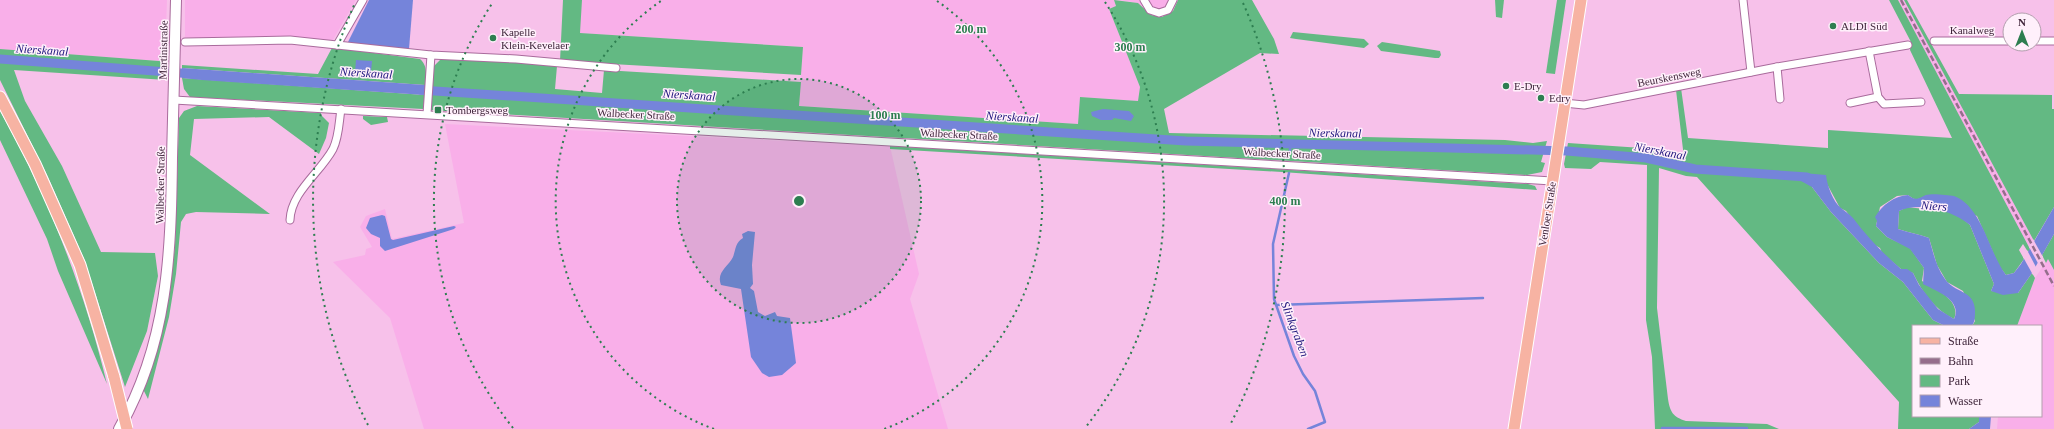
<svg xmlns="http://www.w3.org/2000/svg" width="2054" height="429" font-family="Georgia,serif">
	<rect width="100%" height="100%" fill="#f7c1ea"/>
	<!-- built -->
	<g fill="#f9afe9">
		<polygon points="0,0 167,0 166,28 159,61 0,49"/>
		<polygon points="185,0 356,0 333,40 210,39 185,37"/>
		<polygon points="582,0 1114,0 1116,6 1109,9 1140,87 1138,101 1080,97 1078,124 799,106 803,47 579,33"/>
		<polygon points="1120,0 1178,0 1173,11 1166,15 1156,17 1146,12 1138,3"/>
		<polygon points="1898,0 1904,0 2030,233 2034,241 2030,249"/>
		<polygon points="445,124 890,146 919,274 910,299 948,429 424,429 390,318 333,262 365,255 366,249 372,247 360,227 366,216 385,209 392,239 464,223"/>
		<polygon points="2048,259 2054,270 2054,429 1997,429 1998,416 2041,416 2041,326 2017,326 2035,278"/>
	</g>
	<!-- green -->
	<g fill="#63b983">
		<polygon points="563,0 582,0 580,33 803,47 801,75 560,61"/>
		<polygon points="1114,0 1138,3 1151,15 1162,17 1173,11 1178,0 1252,0 1274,39 1279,54 1260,53 1164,109 1169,133 1505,140 1533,143 1547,141 1541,162 1545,163 1542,172 1527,175 430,110 433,67 442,58 516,61 557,66 555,89 602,93 604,70 801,82 799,106 1078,124 1080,97 1138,101 1140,87 1109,9 1116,6"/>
		<polygon points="1495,0 1504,0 1502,18 1496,17"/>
		<polygon points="1557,0 1566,0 1555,74 1546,73"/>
		<path d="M1889 0H1898L2030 249 2028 252 2023 244 2019 250 2024 259 2014 273 2006 275 1999 266 1977 216 1927 195C1919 200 1915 201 1908 195L1897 196 1880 207 1876 226 1887 237 1910 248 1924 268 1922 281C1935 289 1962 300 1954 319 1935 310 1922 292 1913 273L1901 269 1882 253 1880 248 1873 244 1861 231 1846 211 1840 208 1827 184 1812 187 1831 212 1879 263 1903 282 1933 320 1945 326H1913V416H1979V422L1969 429H1898L1899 402 1697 177 1686 176 1659 168 1657 308 1668 399C1670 412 1673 417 1686 421L1767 424 1779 429H1655L1652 357 1646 320 1647 165 1600 162 1591 169 1565 168 1564 164 1568 143 1657 149 1684 158 1676 90 1681 88 1688 138 1828 148V130L1952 138 1910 50 1911 42Z"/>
		<polygon points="1904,0 1907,0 1959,94 2052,95 2052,109 2054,109 2054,207 2034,241"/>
		<polygon points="1293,32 1364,39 1369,44 1364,48 1296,39 1290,38"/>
		<polygon points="1382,42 1434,50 1440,51 1441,55 1439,58 1435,58 1381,51 1377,46"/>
		<polygon points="163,44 167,56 166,80 14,70 25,101 62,166 101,252 155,253 158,276 147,331 125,387 85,261 48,177 0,80 0,49 159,61"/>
		<path d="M333 46 343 49 420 59C428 66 426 75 425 85L182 68V65L318 74Z"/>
		<polygon points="182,78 425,95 423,109 190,97 184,89"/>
		<polygon points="197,106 321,113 321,115 329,123 326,138 319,154 269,117 194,119 190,155 270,214 196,212 186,214 181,222 176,274 169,317 148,399 143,389 161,336 170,292 175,245 179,118 184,111"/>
		<path d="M0 111C48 197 84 288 107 384L58 271 47 239 0 140Z"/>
		<polygon points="363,116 387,117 388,122 371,125 363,119"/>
		<polygon points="890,146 1528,184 1535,186 1537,190 1282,172 890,149"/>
		<path d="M1907 207 1951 212 1963 219 1970 225 1994 284 1991 291 2018 293 2032 273 2035 278 2017 326H1972L1975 321 1963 291 1947 282 1937 265 1929 238C1919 234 1909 233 1898 229L1899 211Z"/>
		<polygon points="2054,234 2054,270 2048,259 2046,263 2042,255"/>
	</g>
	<!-- water -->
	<g fill="#7584da">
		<polygon points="369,0 413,0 409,49 347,44"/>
		<polygon points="356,60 372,61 371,72 355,72"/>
		<polygon points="182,68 425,85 425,95 202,80 182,78"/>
		<polygon points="1103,109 1129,111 1134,116 1131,121 1114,118 1112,120 1101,120 1092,116 1091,112"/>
		<path d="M1803 173 1826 175C1827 185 1833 202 1841 208 1846 212 1849 214 1853 218 1868 238 1883 253 1901 269H1907L1913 273 1919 285 1938 309 1954 319C1963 300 1936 291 1923 284L1924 268 1910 249 1887 237 1876 226 1877 221 1875 217C1882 205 1894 196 1908 195 1916 201 1917 199 1926 195 1932 193 1948 195 1954 196 1982 206 1989 253 2006 275L2014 273 2021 264 2054 207V234L2032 273 2018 293 2003 295 1991 291 1994 284 1970 225C1954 211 1919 201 1899 211L1898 229C1909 233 1919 234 1929 238 1933 252 1936 267 1945 279 1954 293 1975 290 1975 311 1975 317 1975 321 1972 326H1945L1933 320 1903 282 1879 263 1831 212 1812 187 1801 181Z"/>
		<polygon points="382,215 385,216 391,239 393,240 454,226 456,227 454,229 385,251 380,246 380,238 371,234 366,228 370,218"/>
		<path d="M748 231 755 232 752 265 753 284 750 288 754 291 758 312 765 316 775 312 777 316 790 318 796 363 782 375 769 377 762 373 751 357 741 289 721 285C716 272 728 267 733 257 736 249 735 243 743 238L742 234Z"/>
		<polygon points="1979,416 1991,416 1990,429 1969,429 1979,422"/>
	</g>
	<!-- pier -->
	<g fill="#f7c1ea">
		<polygon points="2033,239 2043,257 2039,265 2029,247"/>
		<polygon points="2027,250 2037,269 2033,275 2023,257"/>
	</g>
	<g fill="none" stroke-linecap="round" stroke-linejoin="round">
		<!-- stream -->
		<g stroke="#7584da" stroke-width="2.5">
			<polyline points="1290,151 1290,145"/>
			<polyline points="1289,173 1273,244 1274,299 1294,356 1303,374 1315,391 1325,422 1308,429"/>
			<polyline points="1276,305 1483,298"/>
			<polyline points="1662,429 1662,428 1747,428"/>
		</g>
		<!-- canal -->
		<g stroke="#7584da" stroke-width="9">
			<polyline points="0,59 193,74"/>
			<polyline points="420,90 1186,141 1567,151 1646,158 1695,169 1807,177 1811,181"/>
		</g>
		<!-- minor casing -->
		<g stroke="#a96b9c" stroke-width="9">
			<g id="minor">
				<polyline points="1144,0 1150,10 1159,13 1168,10 1173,0"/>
				<polyline points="1743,0 1751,72"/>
				<polyline points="1934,41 2010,41"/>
				<polyline points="2034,41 2054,41"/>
				<polyline points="185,42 290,40 431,55 516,59 616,68"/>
				<polyline points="337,45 363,0"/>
				<polyline points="1869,51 1878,97 1884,104 1921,102"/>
				<polyline points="1777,67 1780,99"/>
				<polyline points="174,100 1552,181"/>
				<polyline points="1564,103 1584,105 1777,67 1908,45"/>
				<polyline points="1850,103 1878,97"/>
				<polyline points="427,114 431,55"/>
				<path d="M290 220C291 192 320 173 333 149 339 137 339 122 341 109"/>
			</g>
		</g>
		<!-- secondary casing -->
		<g stroke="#a96b9c" stroke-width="12">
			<path id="secondary" d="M119 429C168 343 171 254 172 158 173 105 175 53 176 0"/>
		</g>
		<!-- primary casing -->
		<g stroke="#fff" stroke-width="13">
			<g id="primary">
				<polyline points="0,97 35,164 80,265 114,377"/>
				<polyline points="1514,429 1581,0"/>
			</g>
		</g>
		<!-- minor -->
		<use href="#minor" stroke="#fff" stroke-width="7"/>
		<!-- secondary -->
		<use href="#secondary" stroke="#fff" stroke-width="10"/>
		<!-- primary -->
		<use href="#primary" stroke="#f7b3a3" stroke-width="11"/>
		<!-- rail -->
		<polyline stroke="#956e8c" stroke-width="2.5" stroke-dasharray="6 3" stroke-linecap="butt" points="1901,0 2054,286"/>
		<!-- primary-bridge casing -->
		<g stroke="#fff" stroke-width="13" stroke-linecap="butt">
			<polyline id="primary-bridge" points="114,377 127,429"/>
		</g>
		<!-- primary-bridge -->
		<use href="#primary-bridge" stroke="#f7b3a3" stroke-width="11"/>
	</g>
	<!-- distance rings -->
	<circle cx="799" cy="201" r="122" fill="#2d7e50" fill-opacity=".12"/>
	<g fill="none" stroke="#2d7e50" stroke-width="2" stroke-dasharray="2 4">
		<circle cx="799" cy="201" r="122"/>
		<path d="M714 429A243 243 0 0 1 661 1M937 1A243 243 0 0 1 884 429"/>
		<path d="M513 428A365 365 0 0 1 493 2M1105 2A365 365 0 0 1 1085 428"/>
		<path d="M368 425A486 486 0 0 1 355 3M1243 3A486 486 0 0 1 1230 425"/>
	</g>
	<!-- markers -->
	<g fill="#2d7e50" stroke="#fff0fb" stroke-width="1.5">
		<circle cx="1833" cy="26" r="4"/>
		<circle cx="493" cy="38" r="4"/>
		<circle cx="1506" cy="86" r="4"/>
		<circle cx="1541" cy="98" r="4"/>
		<rect x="434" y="106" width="8" height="8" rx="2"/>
	</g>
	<g text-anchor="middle" stroke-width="3" stroke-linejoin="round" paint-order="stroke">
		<!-- poi labels -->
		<g font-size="11" fill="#40263b" stroke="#fff0fb" text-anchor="start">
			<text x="1841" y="30">ALDI Süd</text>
			<text x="501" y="36">Kapelle<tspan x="501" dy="13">Klein-Kevelaer</tspan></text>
			<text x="1514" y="90">E-Dry</text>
			<text x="1549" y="102">Edry</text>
			<text x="446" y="114">Tombergsweg</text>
		</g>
		<!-- street labels -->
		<g font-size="11" fill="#40263b" stroke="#fff0fb">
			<text x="1972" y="34">Kanalweg</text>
			<text transform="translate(163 50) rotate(-89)" y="4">Martinistraße</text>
			<text transform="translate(1669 77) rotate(-11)" y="4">Beurskensweg</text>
			<text transform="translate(636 114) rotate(3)" y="4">Walbecker Straße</text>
			<text transform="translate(959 134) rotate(3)" y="4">Walbecker Straße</text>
			<text transform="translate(1282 153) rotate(3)" y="4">Walbecker Straße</text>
			<text transform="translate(160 185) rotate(-89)" y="4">Walbecker Straße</text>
			<text transform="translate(1547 214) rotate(-81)" y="4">Venloer Straße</text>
		</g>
		<!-- water labels -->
		<g font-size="12" font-style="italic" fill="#1f167d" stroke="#fff0fb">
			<text transform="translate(42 50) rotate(4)" y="4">Nierskanal</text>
			<text transform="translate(366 73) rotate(4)" y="4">Nierskanal</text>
			<text transform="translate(689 95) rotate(4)" y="4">Nierskanal</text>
			<text transform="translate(1012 117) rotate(4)" y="4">Nierskanal</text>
			<text transform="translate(1335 133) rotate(1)" y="4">Nierskanal</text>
			<text transform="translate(1660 151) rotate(11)" y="4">Nierskanal</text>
			<text transform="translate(1934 206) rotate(4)" y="4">Niers</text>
			<text transform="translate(1295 329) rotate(69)" y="4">Slinkgraben</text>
		</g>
	</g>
	<circle cx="799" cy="201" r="6" fill="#2d7e50" stroke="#fff0fb" stroke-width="2"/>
	<g font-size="12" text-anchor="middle" font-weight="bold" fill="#2d7e50" stroke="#fff0fb" stroke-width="3" stroke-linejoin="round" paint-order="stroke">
		<text x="971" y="33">200 m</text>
		<text x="1130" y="51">300 m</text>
		<text x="885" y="119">100 m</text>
		<text x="1285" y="205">400 m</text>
	</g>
	<!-- legend -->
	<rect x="1912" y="325" width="130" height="92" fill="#fff0fb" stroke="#b39fae"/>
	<rect x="1920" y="338" width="20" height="6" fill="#f7b3a3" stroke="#b39fae"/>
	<text x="1948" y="345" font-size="12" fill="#40263b">Straße</text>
	<rect x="1920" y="358" width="20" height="6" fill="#956e8c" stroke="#b39fae"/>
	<text x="1948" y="365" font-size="12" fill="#40263b">Bahn</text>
	<rect x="1920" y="375" width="20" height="12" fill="#63b983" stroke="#b39fae"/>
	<text x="1948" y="385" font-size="12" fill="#40263b">Park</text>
	<rect x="1920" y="395" width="20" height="12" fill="#7584da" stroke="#b39fae"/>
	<text x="1948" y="405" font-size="12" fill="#40263b">Wasser</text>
	<!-- north arrow -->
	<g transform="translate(2022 32)"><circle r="19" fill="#fff0fb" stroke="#b39fae"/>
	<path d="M0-3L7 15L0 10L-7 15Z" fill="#2d7e50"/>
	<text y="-6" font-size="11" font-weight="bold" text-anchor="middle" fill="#40263b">N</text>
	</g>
</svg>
